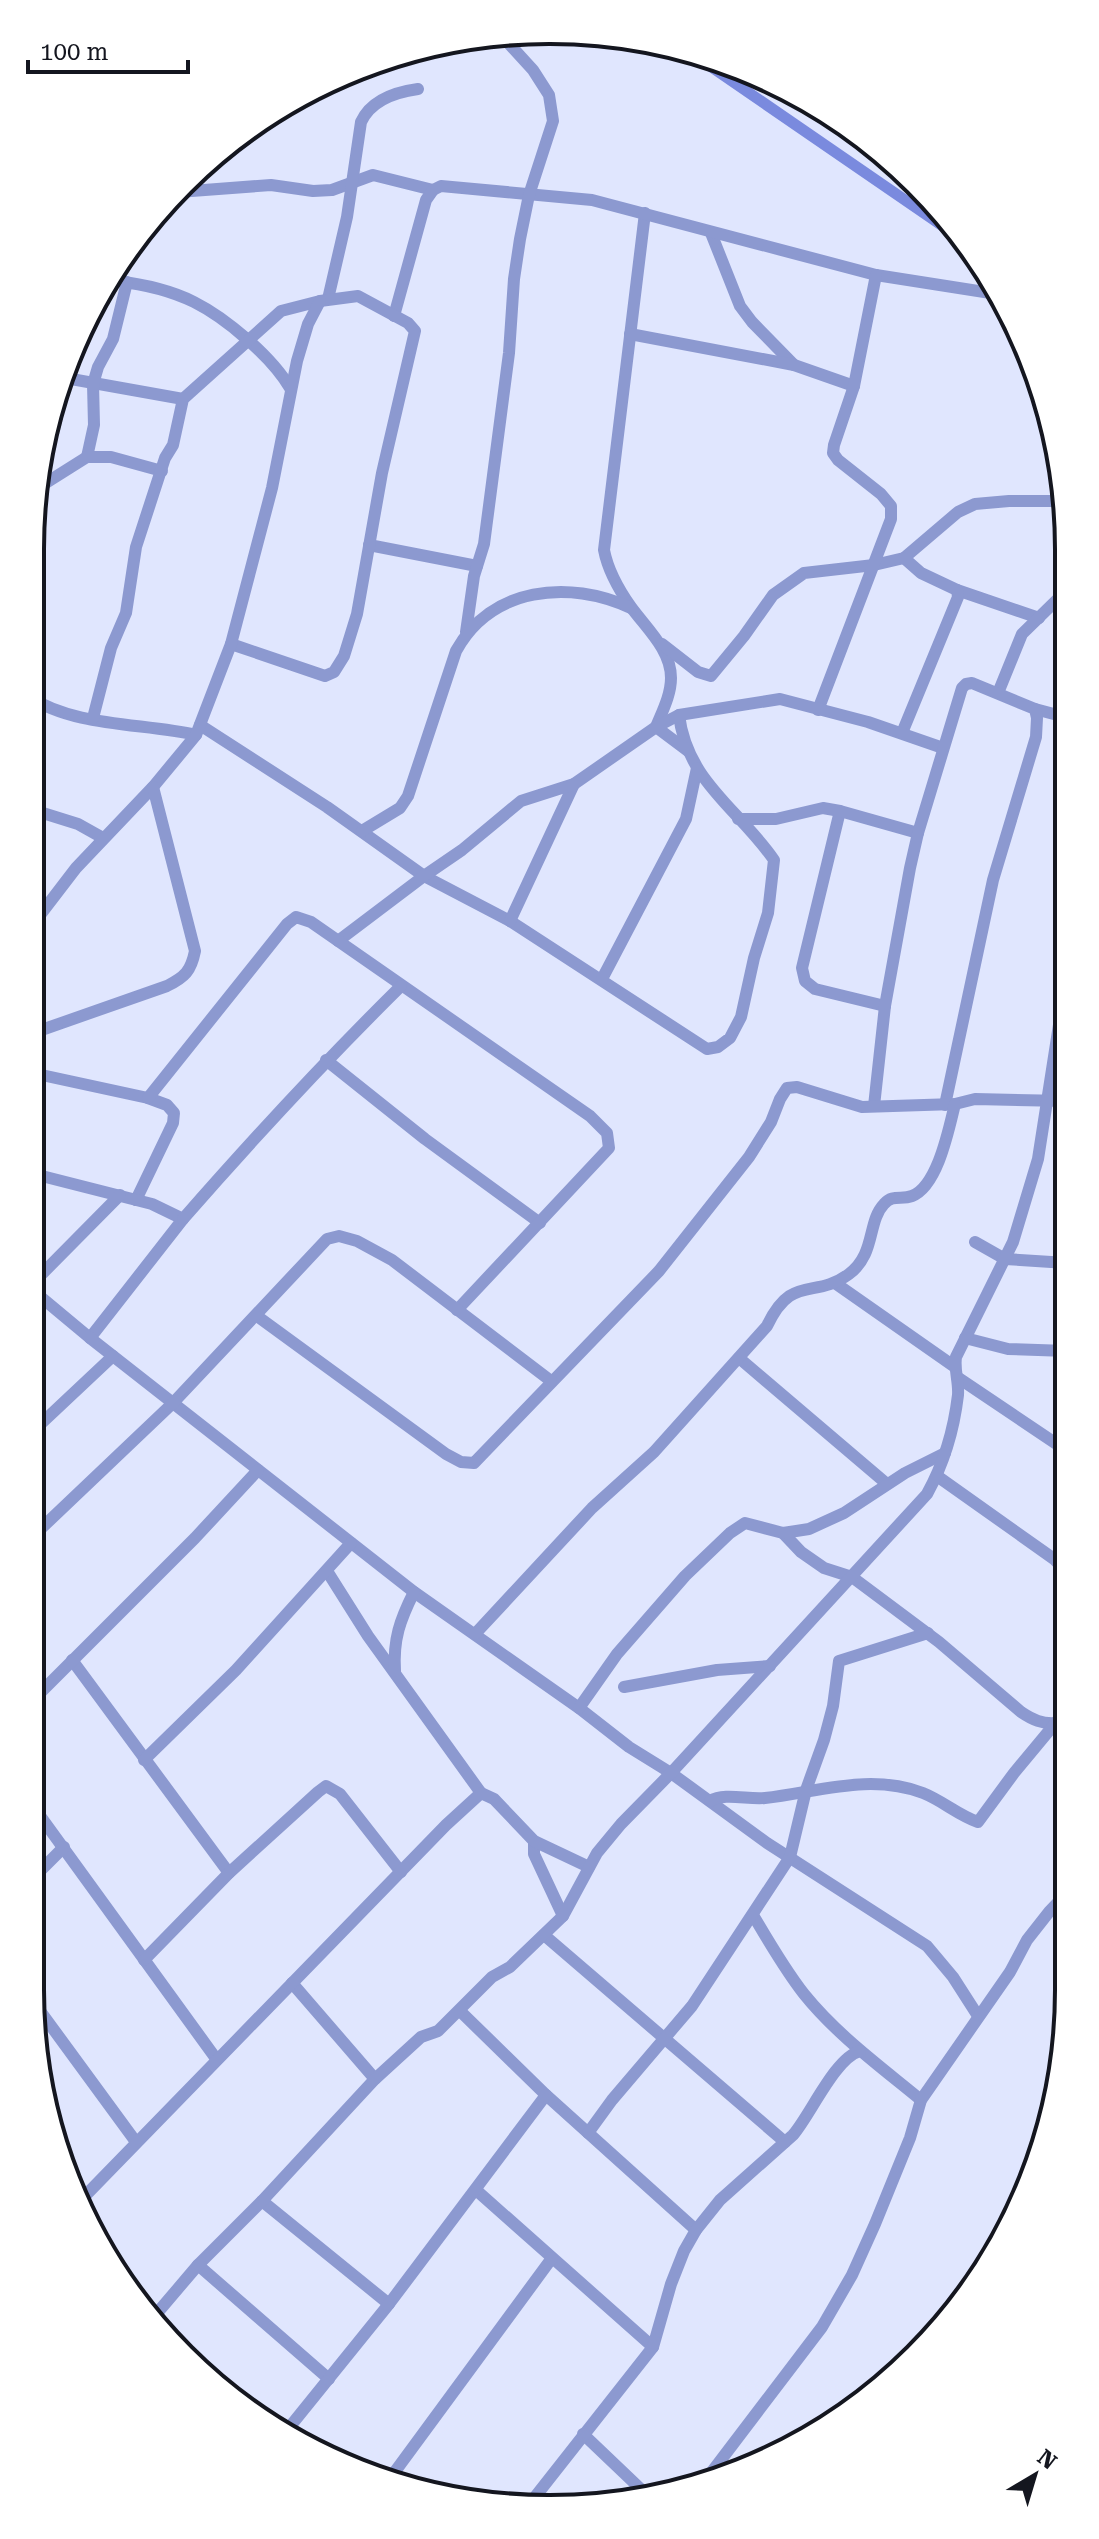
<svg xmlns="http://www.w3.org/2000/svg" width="1099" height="2539" font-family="'Roboto Serif',serif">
	<rect width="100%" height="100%" fill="#e0e6fe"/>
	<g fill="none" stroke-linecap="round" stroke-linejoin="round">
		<!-- canal -->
		<polyline stroke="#7a8ade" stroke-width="11" points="694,55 966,242"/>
		<!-- street -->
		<g stroke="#8c99d0" stroke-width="12">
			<polyline points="178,192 271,185 313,191 332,190 373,175 433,190"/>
			<path d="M645 213 604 550C608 571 619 590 631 607 647 629 671 650 671 678 671 695 662 712 656 727"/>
			<polyline points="711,233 740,306 752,322 794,365"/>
			<path d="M116 281C142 284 170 290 194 302 226 318 272 357 290 388"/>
			<path d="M328 299 347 217 361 122C371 100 396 92 418 89"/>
			<polyline points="394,316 426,200 433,190 441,186 592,200 876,275 997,294"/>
			<polyline points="630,334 794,365 854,386"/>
			<polyline points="60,377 183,399"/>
			<polyline points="87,457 94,425 93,384 98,367 113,339 127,282"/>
			<polyline points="41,486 87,457 111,457 162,471"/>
			<polyline points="369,545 477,566"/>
			<polyline points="957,590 1039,618"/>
			<polyline points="466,632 474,576 484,544 509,353 514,279 520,239 529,195 553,121 549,95 533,70 501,35"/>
			<polyline points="662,644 698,672 711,676 744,636 773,595 804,573 874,565 904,558 958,512 975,504 1009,501 1065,501"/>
			<polyline points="998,693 1022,634 1065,592"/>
			<path d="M30 697C74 727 145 723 196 735"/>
			<polyline points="1035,709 1065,717"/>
			<polyline points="818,710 891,519 891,506 881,494 838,460 833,453 834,445 854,386 876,275"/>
			<polyline points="93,718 111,648 126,613 136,547 165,458 173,445 183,399 281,311 320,301 358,296 408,323 415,331 382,473 357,614 344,656 334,672 325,676 231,644"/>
			<path d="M200 725 327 807 424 876 510 921 707 1049 718 1047 730 1038 741 1017 754 958 768 913 774 860C740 810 687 782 679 715"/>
			<polyline points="656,727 688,751"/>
			<polyline points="902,733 958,597 957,590 921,573 904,558"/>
			<polyline points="30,809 78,824 103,838"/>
			<polyline points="840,811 802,968 805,981 815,989 885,1006"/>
			<polyline points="738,819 776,819 823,808 840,811 918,833"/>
			<path d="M362 831 400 808 408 796 456 651C491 587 569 579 631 608"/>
			<polyline points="510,921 574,784"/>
			<polyline points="30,928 76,868 153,787 196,735 231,644 272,488 297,361 308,324 320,301"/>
			<polyline points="338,941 424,876 462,850 521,801 574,784 656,727 679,715 780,699 868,722 943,748"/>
			<polyline points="602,979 686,819 697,768"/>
			<path d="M30 1034 167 986C185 977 191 971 195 951L153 787"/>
			<polyline points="326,1060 425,1139 540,1223"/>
			<polyline points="30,1070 37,1074 148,1098 167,1105 174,1113 173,1123 136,1200"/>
			<polyline points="148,1098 287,924 296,917 311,922 590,1116 607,1133 609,1148 457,1310"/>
			<polyline points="874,1106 885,1006 910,868 918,833 962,688 966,684 972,683 1035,709 1037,718 1036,737 993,880 945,1105"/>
			<polyline points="30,1173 152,1204 183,1219 90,1338"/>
			<path d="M183 1219C253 1139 325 1061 401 986"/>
			<polyline points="975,1242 1005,1259 1067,1263"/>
			<polyline points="835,1283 955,1367"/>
			<polyline points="30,1286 120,1195"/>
			<polyline points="30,1288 90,1338 414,1592 579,1708 629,1747 671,1773 767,1843 927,1946 953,1977 978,2016"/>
			<polyline points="257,1316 446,1454 461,1462 474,1463 659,1271 749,1157 771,1122 780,1099 787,1088 797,1087 862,1107 955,1104 975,1099 1066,1101"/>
			<polyline points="965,1338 1008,1349 1067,1351"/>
			<polyline points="739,1358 887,1484"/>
			<polyline points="957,1377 1067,1451"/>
			<polyline points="30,1434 113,1356"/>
			<polyline points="937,1476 1054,1559 1068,1574"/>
			<path d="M783 1533 801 1552 824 1568 852 1577 939 1642 1021 1712C1033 1720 1042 1724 1056 1723"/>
			<polyline points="30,1539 173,1403 327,1239 339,1236 357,1241 392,1260 551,1381"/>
			<polyline points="327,1571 368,1636 481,1793"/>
			<path d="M475 1634 592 1508 654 1452 767 1326C792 1273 814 1300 849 1274 876 1254 867 1222 884 1204 893 1194 901 1200 912 1196 938 1186 949 1128 955 1104"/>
			<polyline points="72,1660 229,1873"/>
			<path d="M395 1671C393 1639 400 1620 414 1592"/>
			<polyline points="624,1687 717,1670 770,1666"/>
			<polyline points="30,1703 195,1538 258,1470"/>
			<polyline points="579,1708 617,1654 685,1576 730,1533 745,1523 783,1533 809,1529 844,1513 905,1473 945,1453"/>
			<polyline points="144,1760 236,1670 351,1543"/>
			<path d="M710 1801C725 1792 748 1800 765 1798 818 1792 870 1773 923 1793 943 1801 958 1815 978 1822L1014 1773 1068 1708"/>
			<polyline points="30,1802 217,2060"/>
			<polyline points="534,1841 534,1854 563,1916"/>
			<polyline points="30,1881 64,1847"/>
			<path d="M753 1915C769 1942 785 1970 804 1994 837 2035 881 2067 921 2100"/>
			<polyline points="544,1935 785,2142"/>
			<polyline points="144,1960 229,1873 318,1792 326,1786 340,1794 401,1872"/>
			<polyline points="292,1983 375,2079"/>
			<polyline points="32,2000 136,2142"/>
			<polyline points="460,2011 546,2095 696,2230"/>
			<polyline points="588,2133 612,2100 692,2006 790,1857 806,1790 824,1740 833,1706 839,1661 928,1633"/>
			<polyline points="476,2190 653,2347"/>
			<polyline points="82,2199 446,1825 481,1793 494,1799 534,1841 589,1867"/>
			<polyline points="262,2201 389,2304"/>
			<polyline points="198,2265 329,2379"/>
			<path d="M152 2319 198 2265 262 2201 375 2079 421 2037 438 2031 492 1977 510 1967 563 1916 597 1853 621 1824 671 1773 927 1494C943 1465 954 1429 958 1395 959 1382 954 1370 956 1357L1013 1242 1038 1159 1066 980"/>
			<polyline points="284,2434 389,2304 546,2095"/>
			<polyline points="583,2434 647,2495"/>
			<polyline points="711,2473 822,2327 852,2275 875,2224 910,2138 921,2100 1010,1972 1027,1940 1049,1912 1069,1891"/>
			<polyline points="391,2477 552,2258"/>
			<path d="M531 2502 653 2347 671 2284 684 2251 696 2230 720 2200 793 2135C811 2114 835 2058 860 2051"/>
		</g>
	</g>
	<!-- crop -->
	<path d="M0 0H1099V2539H0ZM549 44H550A505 505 0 0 1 1055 549V1990A505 505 0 0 1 550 2495H549A505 505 0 0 1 44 1990V549A505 505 0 0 1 549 44Z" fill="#fff" fill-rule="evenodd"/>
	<path fill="none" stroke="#14161f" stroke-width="4" d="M549 44H550A505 505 0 0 1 1055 549V1990A505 505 0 0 1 550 2495H549A505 505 0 0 1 44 1990V549A505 505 0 0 1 549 44Z"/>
	<!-- north arrow -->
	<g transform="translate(1035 2475) rotate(38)" stroke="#ffffff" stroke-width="6" paint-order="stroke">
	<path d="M0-6L14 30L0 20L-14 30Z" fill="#14161f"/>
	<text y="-12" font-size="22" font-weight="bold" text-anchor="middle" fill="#14161f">N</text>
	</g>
	<!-- scale -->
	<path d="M28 60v12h160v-12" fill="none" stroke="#14161f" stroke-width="4"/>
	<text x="40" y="60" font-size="24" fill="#14161f" stroke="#ffffff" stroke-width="6" paint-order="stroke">100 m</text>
</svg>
